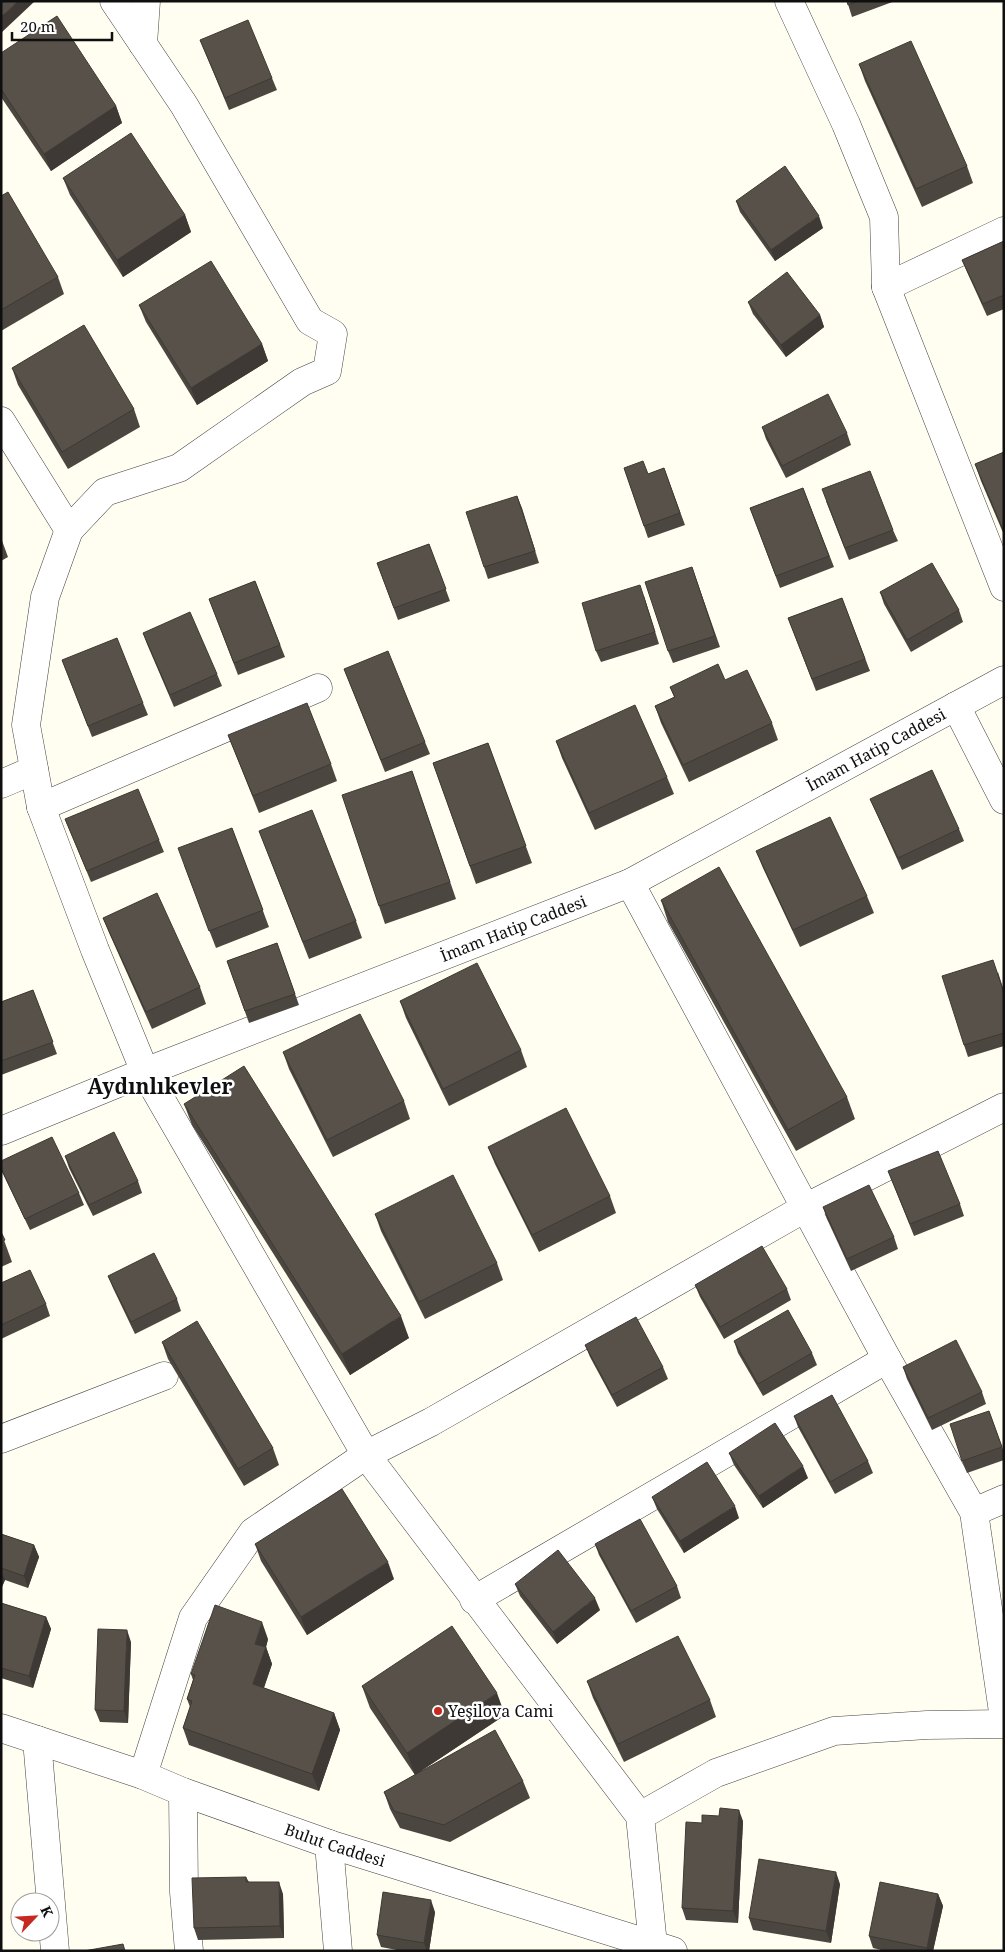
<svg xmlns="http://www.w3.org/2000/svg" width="1005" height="1952" font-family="'Noto Serif',serif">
	<rect width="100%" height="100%" fill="#fffef0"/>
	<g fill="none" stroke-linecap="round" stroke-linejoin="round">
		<!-- minor casing -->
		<g stroke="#424242" stroke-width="29">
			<g id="minor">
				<polyline points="114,1 184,105 310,321 333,334 327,371 302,382 179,468 105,492 69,530 45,597 26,725 41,807 95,950 145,1072 366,1455 640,1816 653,1945"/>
				<polyline points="789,1 846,124 884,217 886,287 1004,587"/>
				<polyline points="143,44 146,1"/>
				<polyline points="886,287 1004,231"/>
				<polyline points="1,421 69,530"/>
				<polyline points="956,706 1004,800"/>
				<polyline points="1,784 34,770"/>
				<polyline points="41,807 318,688"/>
				<polyline points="630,883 887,1359 974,1512 1004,1719"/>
				<path id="s1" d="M1 1131 145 1072 630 883 1004 680"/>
				<polyline points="1,1439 164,1376"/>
				<polyline points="974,1512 1004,1499"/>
				<polyline points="474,1600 887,1359"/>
				<path id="s2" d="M1 1728 143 1775 183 1792 329 1844 673 1951"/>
				<polyline points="37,1740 55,1951"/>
				<polyline points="143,1775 193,1618 253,1532 366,1455 431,1422 805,1208 1004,1107"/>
				<polyline points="183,1792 184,1892 189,1951"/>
				<polyline points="640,1816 716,1773 834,1731 927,1725 1004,1724"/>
				<polyline points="329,1844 338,1951"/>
			</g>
		</g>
		<!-- minor -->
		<use href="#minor" stroke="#fff" stroke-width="28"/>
	</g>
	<!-- wall -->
	<g fill="#4c4640">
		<polygon points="847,1 895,1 852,17"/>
		<polygon points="200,40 272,78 277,90 229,110"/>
		<polygon points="1,53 116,106 122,123 51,171 1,97"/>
		<polygon points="859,64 967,166 973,183 922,207 865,81"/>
		<polygon points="63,178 185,215 191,232 123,277 70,195"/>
		<polygon points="1,196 58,277 64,294 1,331"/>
		<polygon points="736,201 823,228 775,261 740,212"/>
		<polygon points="1004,241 1004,309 987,316 967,272 962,260"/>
		<polygon points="748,302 820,315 824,327 786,357 753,314"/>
		<polygon points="139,305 262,344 268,361 197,405 146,322"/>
		<polygon points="12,368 134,409 140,427 68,469 18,385"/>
		<polygon points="762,427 847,433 851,445 786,478 766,439"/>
		<polygon points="1004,452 1004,535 981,481 975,464"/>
		<polygon points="624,468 648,474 664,468 685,525 648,538"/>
		<polygon points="803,488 834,567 780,588 750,508"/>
		<polygon points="517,496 539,563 488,579 484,567"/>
		<polygon points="826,501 893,530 898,541 849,560"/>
		<polygon points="1,538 8,557 1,561"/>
		<polygon points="429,544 450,601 398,620 377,563"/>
		<polygon points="692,567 720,647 673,663 668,651"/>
		<polygon points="255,581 285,657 238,675 209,599"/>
		<polygon points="880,592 959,610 963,622 911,652 884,604"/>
		<polygon points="644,596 659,644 601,662 596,651"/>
		<polygon points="842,598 870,671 816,691 788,618"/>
		<polygon points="143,633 217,674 222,686 174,707 147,644"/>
		<polygon points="62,660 143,703 148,715 92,737"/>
		<polygon points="344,669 425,742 430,754 385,772"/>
		<polygon points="670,687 772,723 778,740 689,782 661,723 655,706 674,697"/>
		<polygon points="228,735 331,764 337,781 259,813"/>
		<polygon points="556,741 667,777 674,794 595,830 562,758"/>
		<polygon points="488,743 532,863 476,884 433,763"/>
		<polygon points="412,771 456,899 385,924 379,906"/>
		<polygon points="870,799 959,829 964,841 902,870 875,810"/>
		<polygon points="65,819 159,840 164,852 91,882"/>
		<polygon points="232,828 269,927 216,948 184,865"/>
		<polygon points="259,831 356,921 362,938 309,959"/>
		<polygon points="756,851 867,896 874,913 800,947 763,868"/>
		<polygon points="661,900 847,1097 855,1119 796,1151 668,922"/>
		<polygon points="103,918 200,987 206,1004 152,1029 110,935"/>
		<polygon points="277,943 299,1005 249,1023 227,961"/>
		<polygon points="998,972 1004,991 1004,1046 968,1057 964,1045"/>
		<polygon points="33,990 57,1054 1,1075 1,1002"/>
		<polygon points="400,1001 521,1050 527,1067 449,1106 406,1018"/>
		<polygon points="283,1052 404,1101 410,1119 333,1157 289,1069"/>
		<polygon points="184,1104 409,1338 350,1375 192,1125"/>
		<polygon points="488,1147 610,1196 616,1213 539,1252 495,1164"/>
		<polygon points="65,1156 138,1181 142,1193 93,1216 69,1168"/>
		<polygon points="1,1161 79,1193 84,1205 30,1230 3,1174 1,1170"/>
		<polygon points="888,1171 960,1204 964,1216 914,1236"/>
		<polygon points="823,1207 894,1237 898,1249 851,1271 827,1219"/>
		<polygon points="375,1214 497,1263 503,1280 425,1319 381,1231"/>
		<polygon points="1,1232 12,1262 1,1267"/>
		<polygon points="108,1276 177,1299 181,1311 135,1334 113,1288"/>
		<polygon points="1,1283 46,1304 50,1316 1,1339"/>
		<polygon points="695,1285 787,1289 791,1300 724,1339 700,1297"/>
		<polygon points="734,1341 812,1353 817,1365 763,1396 738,1353"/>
		<polygon points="162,1342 273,1448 279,1465 244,1486 168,1359"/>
		<polygon points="585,1345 663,1367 668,1379 617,1407 590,1357"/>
		<polygon points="903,1367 982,1392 986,1404 932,1430 907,1379"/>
		<polygon points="989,1411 1004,1452 1004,1460 967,1473 962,1461"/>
		<polygon points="794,1416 868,1461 873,1473 835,1494 798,1427"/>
		<polygon points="729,1453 808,1478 763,1508 734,1465"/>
		<polygon points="652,1497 739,1518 684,1553 657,1509"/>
		<polygon points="1,1534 34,1545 39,1557 28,1588 5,1580 1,1589"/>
		<polygon points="255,1544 394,1579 307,1635 261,1561"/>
		<polygon points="595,1544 677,1586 681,1598 636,1623 599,1555"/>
		<polygon points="515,1584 600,1610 557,1644 520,1596"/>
		<polygon points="1,1603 46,1617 51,1629 33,1688 1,1678"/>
		<polygon points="268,1639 266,1647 272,1664 264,1688 334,1713 340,1730 319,1791 189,1745 183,1728 190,1707 187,1699 193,1680 191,1674"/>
		<polygon points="131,1642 128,1723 100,1722 95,1710"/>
		<polygon points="587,1681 710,1700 716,1717 624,1762 593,1698"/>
		<polygon points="362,1686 505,1715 421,1771 523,1781 530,1798 450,1842 400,1828 390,1809 384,1792 415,1775 370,1708"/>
		<polygon points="743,1821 738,1923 686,1920 682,1908 702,1823"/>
		<polygon points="246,1877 249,1882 283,1894 284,1938 198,1940 194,1928"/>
		<polygon points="840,1884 831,1943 753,1930 749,1918"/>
		<polygon points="938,1894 943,1906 933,1951 885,1951 873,1948 869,1936"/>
		<polygon points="435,1912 429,1951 402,1951 381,1947 377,1935"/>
	</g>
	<!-- shaded-wall -->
	<g fill="#3e3934">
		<polygon points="18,1 35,1 1,33 1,17"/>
		<polygon points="116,106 122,123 51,171 44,154"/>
		<polygon points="185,215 191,232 123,277 117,260"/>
		<polygon points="819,216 823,228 775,261 771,250"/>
		<polygon points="820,315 824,327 786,357 781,345"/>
		<polygon points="262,344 268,361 197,405 191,388"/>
		<polygon points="517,496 522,508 539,563 535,551"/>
		<polygon points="401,1316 409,1338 350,1375 342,1354"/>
		<polygon points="803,1466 808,1478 763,1508 759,1496"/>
		<polygon points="735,1506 739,1518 684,1553 680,1541"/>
		<polygon points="34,1545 39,1557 28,1588 24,1576"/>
		<polygon points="388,1562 394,1579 307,1635 301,1617"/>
		<polygon points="1,1571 5,1580 1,1589"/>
		<polygon points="595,1598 600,1610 557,1644 553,1632"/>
		<polygon points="46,1617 51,1629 33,1688 29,1676"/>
		<polygon points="262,1622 268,1639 266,1647 272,1664 259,1701 253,1684 255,1644"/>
		<polygon points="127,1630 131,1642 128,1723 124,1711"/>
		<polygon points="497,1693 505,1715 415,1775 407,1753"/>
		<polygon points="334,1713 340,1730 319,1791 312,1774"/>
		<polygon points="739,1810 743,1821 738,1923 733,1911"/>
		<polygon points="836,1872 840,1884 831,1943 826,1931"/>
		<polygon points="279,1882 283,1894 284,1938 280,1926"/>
		<polygon points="938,1894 943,1906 933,1951 928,1951 927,1948"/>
		<polygon points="431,1900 435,1912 429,1951 427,1951 424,1943"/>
	</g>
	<!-- building -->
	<g fill="#58514a" stroke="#3e3934">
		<polygon points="1,1 18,1 1,17"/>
		<polygon points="847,1 858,1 848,5"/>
		<polygon points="57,16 116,106 44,154 1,89 1,53"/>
		<polygon points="248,20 272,78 225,98 200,40"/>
		<polygon points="911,41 967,166 916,189 859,64"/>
		<polygon points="131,133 185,215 117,260 63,178"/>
		<polygon points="785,166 819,216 771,250 736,201"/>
		<polygon points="8,192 58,277 1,310 1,196"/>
		<polygon points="1004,241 1004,295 983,304 962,260"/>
		<polygon points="211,261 262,344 191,388 139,305"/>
		<polygon points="787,272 820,315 781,345 748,302"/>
		<polygon points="84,325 134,409 62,452 12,368"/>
		<polygon points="828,394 847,433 782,466 762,427"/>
		<polygon points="1004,452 1004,532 975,464"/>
		<polygon points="643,461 648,474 664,468 680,513 644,526 624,468"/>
		<polygon points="870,471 893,530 845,548 822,489"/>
		<polygon points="803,488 829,556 776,576 750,508"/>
		<polygon points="517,496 535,551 484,567 466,512"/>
		<polygon points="429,544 446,589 394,608 377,563"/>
		<polygon points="932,563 959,610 907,640 880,592"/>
		<polygon points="692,567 715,636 668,651 645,582"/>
		<polygon points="255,581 280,645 234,663 209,599"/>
		<polygon points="640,585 655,632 596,651 582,603"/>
		<polygon points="842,598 865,659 812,679 788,618"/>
		<polygon points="190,612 217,674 170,695 143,633"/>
		<polygon points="117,638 143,703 88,726 62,660"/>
		<polygon points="388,651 425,742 381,760 344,669"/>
		<polygon points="718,664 725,680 747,670 772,723 683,765 655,706 675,697 670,687"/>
		<polygon points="307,703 331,764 253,796 228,735"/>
		<polygon points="635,705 667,777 589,813 556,741"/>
		<polygon points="488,743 526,846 470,866 433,763"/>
		<polygon points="932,770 959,829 898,858 870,799"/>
		<polygon points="412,771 450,882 379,906 342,795"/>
		<polygon points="138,789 159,840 87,871 65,819"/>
		<polygon points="312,810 356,921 303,942 259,831"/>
		<polygon points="830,817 867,896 793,930 756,851"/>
		<polygon points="232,828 263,910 209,931 178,848"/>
		<polygon points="719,867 847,1097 788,1130 661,900"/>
		<polygon points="157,893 200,987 146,1012 103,918"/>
		<polygon points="277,943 295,994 245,1011 227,961"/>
		<polygon points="993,960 1004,993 1004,1033 964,1045 942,976"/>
		<polygon points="477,963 521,1050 443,1089 400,1001"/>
		<polygon points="33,990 53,1042 1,1061 1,1002"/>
		<polygon points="360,1014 404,1101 327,1140 283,1052"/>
		<polygon points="244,1066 401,1316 342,1354 184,1104"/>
		<polygon points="566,1108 610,1196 532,1235 488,1147"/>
		<polygon points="114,1132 138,1181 89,1205 65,1156"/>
		<polygon points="52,1137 79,1193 25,1219 1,1168 1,1161"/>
		<polygon points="938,1151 960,1204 910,1224 888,1171"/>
		<polygon points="453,1175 497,1263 419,1302 375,1214"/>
		<polygon points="869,1185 894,1237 847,1259 823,1207"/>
		<polygon points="1,1232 5,1240 1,1242"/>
		<polygon points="762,1246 787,1289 720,1327 695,1285"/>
		<polygon points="154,1253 177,1299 131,1322 108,1276"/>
		<polygon points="30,1270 46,1304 1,1325 1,1283"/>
		<polygon points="788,1310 812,1353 758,1384 734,1341"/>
		<polygon points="636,1317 663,1367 612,1395 585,1345"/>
		<polygon points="197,1321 273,1448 238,1469 162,1342"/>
		<polygon points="956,1340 982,1392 928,1418 903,1367"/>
		<polygon points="832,1395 868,1461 830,1482 794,1416"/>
		<polygon points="989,1411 1002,1447 962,1461 950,1424"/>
		<polygon points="775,1423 803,1466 759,1496 729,1453"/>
		<polygon points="707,1462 735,1506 680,1541 652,1497"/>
		<polygon points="342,1489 388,1562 301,1617 255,1544"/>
		<polygon points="640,1519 677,1586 631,1611 595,1544"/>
		<polygon points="1,1534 34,1545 24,1576 1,1568"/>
		<polygon points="558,1550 595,1598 553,1632 515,1584"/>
		<polygon points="1,1603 46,1617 29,1676 1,1668"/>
		<polygon points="215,1605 262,1622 255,1644 266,1647 253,1684 334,1713 312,1774 183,1728 192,1701 187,1699 195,1675 191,1674"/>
		<polygon points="452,1626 497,1693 407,1753 362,1686"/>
		<polygon points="98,1629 127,1630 124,1711 95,1710"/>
		<polygon points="678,1636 710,1700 618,1744 587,1681"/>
		<polygon points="495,1730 523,1781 444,1825 394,1811 384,1792"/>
		<polygon points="720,1808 739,1810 733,1911 682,1908 686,1822 702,1823 702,1815 719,1816"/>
		<polygon points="759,1859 836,1872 826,1931 749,1918"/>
		<polygon points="246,1877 246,1882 279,1882 280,1926 194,1928 192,1878"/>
		<polygon points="880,1882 938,1894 927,1948 869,1936"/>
		<polygon points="383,1892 431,1900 424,1943 377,1935"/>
		<polygon points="123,1944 125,1951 84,1951"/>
	</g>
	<!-- markers -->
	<circle fill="#c52920" stroke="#fff" stroke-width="2" cx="438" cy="1711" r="5"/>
	<g text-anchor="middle" stroke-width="5" stroke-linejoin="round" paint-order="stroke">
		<!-- street labels -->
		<g font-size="16" fill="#0f0f0f" stroke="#fff">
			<text dy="6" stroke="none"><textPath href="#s1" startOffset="956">İmam Hatip Caddesi</textPath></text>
			<text dy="6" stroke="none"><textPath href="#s1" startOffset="551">İmam Hatip Caddesi</textPath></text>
			<text dy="6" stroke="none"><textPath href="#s2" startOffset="354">Bulut Caddesi</textPath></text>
		</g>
		<!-- poi labels -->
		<g font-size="16" fill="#0f0f0f" stroke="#fff" text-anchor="start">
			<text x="448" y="1717">Yeşilova Cami</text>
		</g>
		<!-- district labels -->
		<g font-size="21" font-weight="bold" fill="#0f0f0f" stroke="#fff">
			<text x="160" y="1094">Aydınlıkevler</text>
		</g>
	</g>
	<!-- border -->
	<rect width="1005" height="1952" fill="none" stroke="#0f0f0f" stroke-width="5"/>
	<!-- north arrow -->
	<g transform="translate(35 1917) rotate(65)"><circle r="24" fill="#ffffff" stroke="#9f9f9f"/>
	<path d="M0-4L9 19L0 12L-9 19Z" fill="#c52920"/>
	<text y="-8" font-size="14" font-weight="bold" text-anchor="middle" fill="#0f0f0f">K</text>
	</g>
	<!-- scale -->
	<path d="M12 32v8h100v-8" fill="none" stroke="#0f0f0f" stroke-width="2.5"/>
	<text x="20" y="32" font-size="15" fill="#0f0f0f" stroke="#ffffff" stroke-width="4" paint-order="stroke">20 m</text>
</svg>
